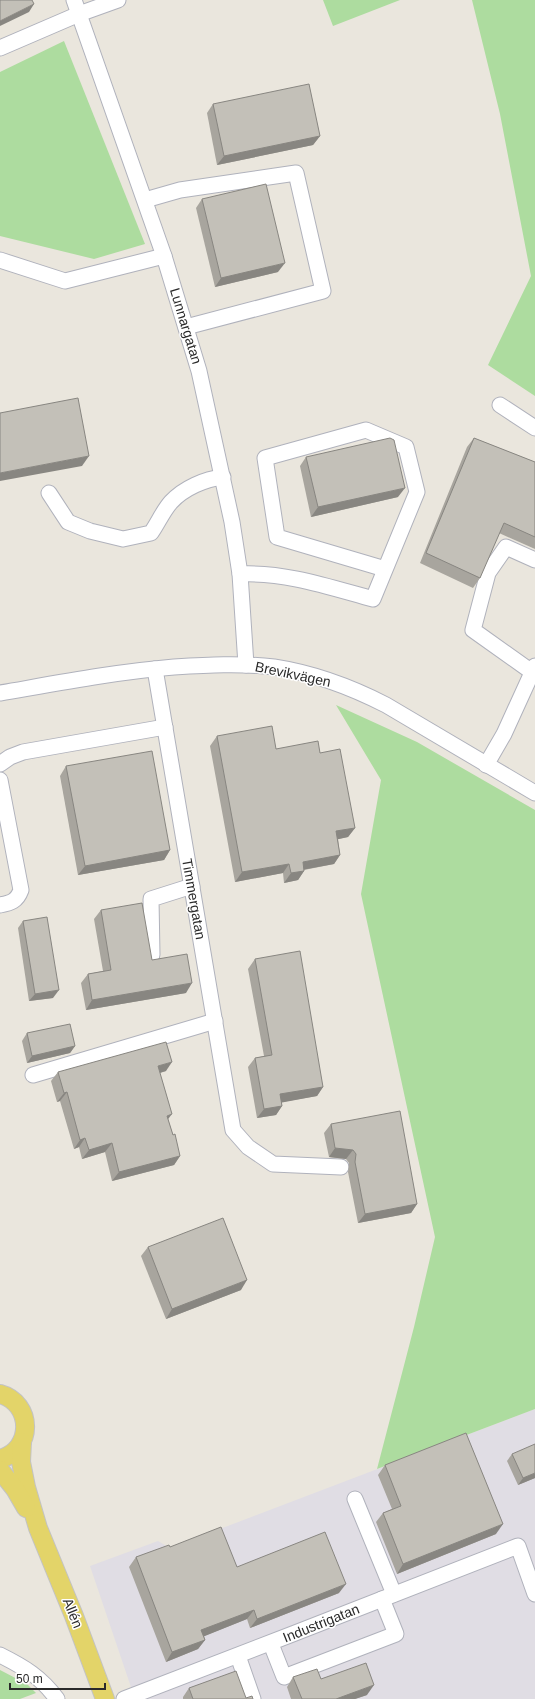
<svg xmlns="http://www.w3.org/2000/svg" width="535" height="1699" font-family="Arial,sans-serif">
	<rect width="100%" height="100%" fill="#eae6dd"/>
	<!-- industrial -->
	<polygon fill="#e0dde4" points="535,1409 535,1699 135,1699 90,1566 158,1541 170,1548"/>
	<!-- green -->
	<g fill="#addc9f">
		<polygon points="323,0 400,0 333,26"/>
		<polygon points="472,0 535,0 535,396 488,365 531,276 500,114"/>
		<polygon points="64,41 145,244 94,259 0,236 0,72"/>
		<polygon points="336,705 417,742 535,810 535,1409 377,1469 414,1327 435,1237 361,894 381,780"/>
		<polygon points="0,1670 27,1684 36,1693 20,1699 0,1699"/>
	</g>
	<g fill="none" stroke-linecap="round" stroke-linejoin="round">
		<!-- minor casing -->
		<g stroke="#b0b2bc" stroke-width="17">
			<g id="minor">
				<polyline points="74,0 164,256 199,371 232,522 240,574 246,665"/>
				<polyline points="0,48 79,14 118,0"/>
				<polyline points="145,200 180,190 296,173 323,291 186,327"/>
				<polyline points="0,260 65,281 164,256"/>
				<polyline points="500,405 535,428"/>
				<path d="M49 493 68 522 90 531 123 539 151 533C158 523 163 511 171 502 184 488 205 479 223 477"/>
				<path d="M240 574C286 572 329 587 373 599L417 492 406 447 366 430 265 458 277 537 385 569"/>
				<polyline points="155,669 233,1130 248,1147 273,1164 341,1167"/>
				<polyline points="532,672 473,630 488,573 506,547 535,560"/>
				<path d="M0 693C58 683 115 672 174 667 207 665 240 663 274 667 313 673 351 687 386 705L535 793"/>
				<polyline points="0,764 10,757 23,752 165,727"/>
				<polyline points="486,765 504,734 535,666"/>
				<path d="M0 780 21 890C17 901 11 903 0 905"/>
				<polyline points="152,955 151,899 192,886"/>
				<polyline points="33,1075 215,1021"/>
				<polyline points="355,1499 394,1594"/>
				<polyline points="271,1644 284,1677 396,1634 382,1599"/>
				<path d="M0 1655C24 1667 41 1677 57 1699"/>
				<polyline points="238,1656 253,1699"/>
				<path d="M124 1699C256 1649 386 1597 518 1546L535 1594"/>
			</g>
		</g>
		<!-- major casing -->
		<g stroke="#c3c3c3" stroke-width="20">
			<g id="major">
				<path d="M0 1394C33 1403 34 1450 0 1459"/>
				<polyline points="22,1442 21,1462 26,1487 38,1528 74,1616 105,1699"/>
				<polyline points="0,1470 15,1489 26,1508"/>
			</g>
		</g>
		<!-- minor -->
		<use href="#minor" stroke="#fff" stroke-width="15"/>
		<!-- major -->
		<use href="#major" stroke="#e3d469" stroke-width="18"/>
	</g>
	<!-- wall -->
	<g fill="#a8a59e">
		<polygon points="213,104 320,136 313,145 217,165 207,113"/>
		<polygon points="202,199 278,272 215,287 196,208"/>
		<polygon points="474,438 535,462 535,549 499,533 480,578 473,588 420,563 467,447"/>
		<polygon points="306,457 398,497 311,517 300,466"/>
		<polygon points="217,736 276,749 320,753 355,828 348,837 338,839 340,855 334,864 304,870 304,871 298,880 284,883 283,873 235,882 210,746"/>
		<polygon points="66,766 170,850 164,860 78,875 60,776"/>
		<polygon points="101,910 152,960 186,993 86,1010 81,983 88,974 103,971 94,919"/>
		<polygon points="23,921 53,998 29,1001 18,928"/>
		<polygon points="255,959 323,1087 317,1096 282,1102 282,1106 276,1115 257,1118 248,1067 255,1058 264,1056 248,969"/>
		<polygon points="27,1033 75,1046 70,1053 27,1063 22,1041"/>
		<polygon points="166,1071 160,1073 168,1119 173,1135 180,1156 174,1165 112,1181 105,1152 82,1159 79,1147 74,1149 60,1101 57,1102 51,1081 58,1072"/>
		<polygon points="331,1124 417,1204 411,1213 358,1223 348,1172 349,1163 346,1159 329,1157 324,1133"/>
		<polygon points="148,1247 241,1290 166,1319 141,1256"/>
		<polygon points="512,1454 535,1478 518,1485 507,1461"/>
		<polygon points="385,1465 496,1534 397,1574 376,1522 383,1513 392,1509 378,1475"/>
		<polygon points="170,1547 237,1567 339,1593 250,1628 247,1619 204,1636 205,1640 198,1649 166,1662 129,1567 136,1557"/>
		<polygon points="293,1677 321,1679 367,1695 355,1699 291,1699 287,1687"/>
		<polygon points="189,1688 246,1698 253,1699 183,1699 183,1697"/>
	</g>
	<!-- shaded-wall -->
	<g fill="#888681">
		<polygon points="34,4 29,12 0,26 0,21"/>
		<polygon points="320,136 313,145 217,165 224,156"/>
		<polygon points="285,263 278,272 215,287 221,278"/>
		<polygon points="89,456 82,466 0,481 0,473"/>
		<polygon points="405,488 398,497 311,517 318,507"/>
		<polygon points="355,828 348,837 330,841 336,831"/>
		<polygon points="170,850 164,860 78,875 85,866"/>
		<polygon points="340,855 334,864 296,871 303,862"/>
		<polygon points="289,864 283,873 235,882 242,872"/>
		<polygon points="304,871 298,880 284,883 291,873"/>
		<polygon points="192,983 186,993 86,1010 92,1000"/>
		<polygon points="59,990 53,998 29,1001 35,994"/>
		<polygon points="75,1046 70,1053 27,1063 32,1056"/>
		<polygon points="172,1062 166,1071 152,1075 158,1066"/>
		<polygon points="323,1087 317,1096 274,1104 280,1094"/>
		<polygon points="67,1092 60,1101 57,1102 64,1093"/>
		<polygon points="282,1106 276,1115 257,1118 264,1109"/>
		<polygon points="172,1114 165,1123 167,1116"/>
		<polygon points="85,1138 79,1147 74,1149 80,1140"/>
		<polygon points="112,1143 105,1152 82,1159 89,1150"/>
		<polygon points="335,1148 353,1150 346,1159 329,1157"/>
		<polygon points="180,1156 174,1165 112,1181 119,1172"/>
		<polygon points="417,1204 411,1213 358,1223 365,1214"/>
		<polygon points="247,1280 241,1290 166,1319 172,1309"/>
		<polygon points="535,1473 535,1478 518,1485 523,1478"/>
		<polygon points="503,1524 496,1534 397,1574 403,1564"/>
		<polygon points="346,1584 339,1593 250,1628 257,1619"/>
		<polygon points="254,1610 247,1619 195,1640 201,1630"/>
		<polygon points="205,1640 198,1649 166,1662 172,1652"/>
		<polygon points="374,1685 367,1695 355,1699 336,1699"/>
	</g>
	<!-- building -->
	<g fill="#c3c0b8" stroke="#888681">
		<polygon points="0,0 32,0 34,4 0,21"/>
		<polygon points="309,84 320,136 224,156 213,104"/>
		<polygon points="266,184 285,263 221,278 202,199"/>
		<polygon points="78,398 89,456 0,473 0,413"/>
		<polygon points="390,438 394,440 405,488 318,507 306,457"/>
		<polygon points="474,438 535,462 535,537 504,523 480,578 426,553"/>
		<polygon points="272,726 276,749 318,741 320,753 340,749 355,828 336,831 340,855 303,862 304,871 291,873 289,864 242,872 217,736"/>
		<polygon points="152,751 170,850 85,866 66,766"/>
		<polygon points="142,903 152,960 187,954 192,983 92,1000 88,974 111,970 101,910"/>
		<polygon points="47,917 59,990 35,994 23,921"/>
		<polygon points="300,951 323,1087 280,1094 282,1106 264,1109 255,1058 272,1055 255,959"/>
		<polygon points="70,1024 75,1046 32,1056 27,1033"/>
		<polygon points="166,1042 172,1062 158,1066 172,1114 167,1116 173,1135 175,1134 180,1156 119,1172 112,1143 89,1150 85,1138 80,1140 67,1092 64,1093 58,1072"/>
		<polygon points="400,1111 417,1204 365,1214 355,1162 356,1154 353,1150 335,1148 331,1124"/>
		<polygon points="223,1218 247,1280 172,1309 148,1247"/>
		<polygon points="466,1433 503,1524 403,1564 383,1513 401,1506 385,1465"/>
		<polygon points="535,1444 535,1473 523,1478 512,1454"/>
		<polygon points="221,1527 237,1567 325,1532 346,1584 257,1619 254,1610 201,1630 205,1640 172,1652 136,1557 169,1545 170,1547"/>
		<polygon points="366,1663 374,1685 336,1699 302,1699 293,1677 317,1669 321,1679"/>
		<polygon points="236,1671 246,1698 252,1696 253,1699 193,1699 189,1688"/>
	</g>
	<g text-anchor="middle" stroke-width="3" stroke-linejoin="round" paint-order="stroke">
		<!-- street labels -->
		<g font-size="14" fill="#2a2a2a" stroke="#fff">
			<text transform="translate(186 326) rotate(73)" y="5">Lunnargatan</text>
			<text transform="translate(293 674) rotate(12)" y="5">Brevikvägen</text>
			<text transform="translate(194 899) rotate(80)" y="5">Timmergatan</text>
			<text transform="translate(73 1613) rotate(68)" y="5">Allén</text>
			<text transform="translate(321 1623) rotate(-22)" y="5">Industrigatan</text>
		</g>
	</g>
	<!-- scale -->
	<path d="M10 1683v6h95v-6" fill="none" stroke="#2a2a2a" stroke-width="2"/>
	<text x="16" y="1683" font-size="12" fill="#2a2a2a" stroke="#ffffff" stroke-width="3" paint-order="stroke">50 m</text>
</svg>
